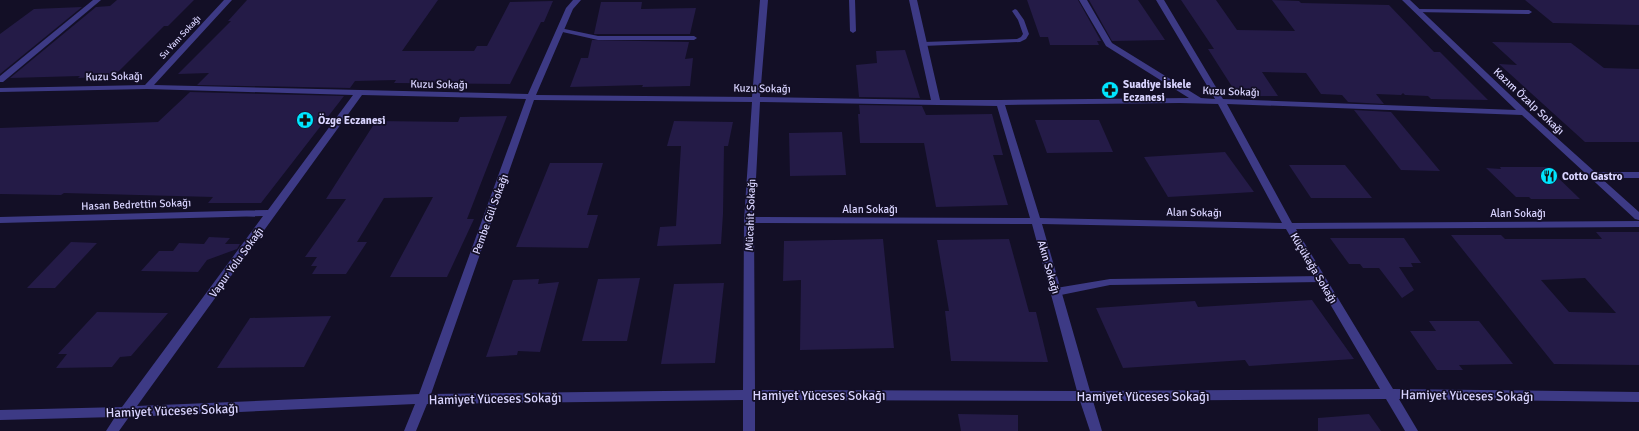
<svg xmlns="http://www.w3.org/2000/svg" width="1639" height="431" font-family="Signika,sans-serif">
	<rect width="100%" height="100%" fill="#130f26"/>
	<!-- building -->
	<g fill="#241b47" fill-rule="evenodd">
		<polygon points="117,0 194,0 168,26 164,26 114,76 78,78 80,76 10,78 96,7 110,6"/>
		<polygon points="247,0 438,0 402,51 474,51 477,46 487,46 510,2 553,1 544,22 541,22 510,84 394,83 396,80 355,81 350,88 197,85 209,73 178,74 231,21 228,21"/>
		<polygon points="1027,0 1078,0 1101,41 1097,41 1099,45 1050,45 1048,37 1040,37"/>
		<polygon points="1089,0 1138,0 1165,40 1112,41"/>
		<polygon points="1181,0 1216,0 1237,30 1295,31 1272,0 1299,1 1301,3 1389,5 1434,52 1440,52 1488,100 1431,99 1428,96 1405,95 1403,93 1401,95 1376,94 1384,104 1348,102 1342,95 1321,94 1306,73 1262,72 1278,96 1238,96 1208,49 1214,49"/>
		<polygon points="1525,0 1639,0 1639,25 1553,23"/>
		<polygon points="601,2 642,2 641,9 696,8 690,34 594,34"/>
		<polygon points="82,7 0,74 0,34 34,9"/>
		<polygon points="592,40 689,42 685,59 693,58 690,86 642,87 643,85 570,87 581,58 588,58"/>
		<polygon points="1492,42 1571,43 1604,68 1639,69 1639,142 1585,142 1499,64 1517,65"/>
		<polygon points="905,50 920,98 859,97 856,65 877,63 876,51"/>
		<polygon points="190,92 344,96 261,203 208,203 213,197 64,193 61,195 0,194 0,128 158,122"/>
		<polygon points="859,105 922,106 926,115 992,114 1003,155 993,155 1008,205 936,207 924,143 860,143 858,114 860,114"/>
		<polygon points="1354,110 1391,112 1440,171 1401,170"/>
		<polygon points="507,116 467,219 474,219 447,277 390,277 433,197 384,198 357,242 367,242 346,274 312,274 317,266 311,266 317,257 305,257 346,199 326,199 376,121 458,122 460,117"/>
		<polygon points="1035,120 1099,120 1113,152 1047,153"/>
		<polygon points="674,121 733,122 728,146 724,146 723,214 721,244 657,246 660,227 676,226 681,146 667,146"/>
		<polygon points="842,132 846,175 790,176 789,133"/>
		<polygon points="1225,152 1254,192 1168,197 1144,157"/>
		<polygon points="550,163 603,163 587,215 598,215 588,248 516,247"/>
		<polygon points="1289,165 1345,165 1372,198 1311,198"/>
		<polygon points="1500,167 1547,167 1580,199 1531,199 1529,197 1516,197 1486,168 1501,169"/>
		<path d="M1596 232H1639V365L1554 364 1451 235H1501L1505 239H1602ZM1585 278 1616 313 1569 312 1541 280Z"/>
		<polygon points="209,237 230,238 225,244 240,244 237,249 207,260 198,272 141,271 159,251 173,251 179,243 204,244"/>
		<polygon points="1330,238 1404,238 1421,263 1411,263 1413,267 1399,267 1414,290 1402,298 1379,268 1363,268 1360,264 1349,264"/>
		<polygon points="883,239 894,348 800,350 801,280 783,281 784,241"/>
		<polygon points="1009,239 1029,312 1036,312 1048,362 951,361 945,311 949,311 937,240"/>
		<polygon points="71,242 97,243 55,288 27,288"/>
		<polygon points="640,278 627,341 582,341 598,279"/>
		<polygon points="539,279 538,284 559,282 540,352 518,351 517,355 486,357 513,280"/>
		<polygon points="724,283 715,363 661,364 674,284"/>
		<polygon points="1312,300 1354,359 1249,366 1245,360 1123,368 1096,308 1195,301 1198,307"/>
		<polygon points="97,312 168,313 131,356 120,357 112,367 56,368 67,354 58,354"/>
		<polygon points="331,316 304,367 217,368 250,318"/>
		<polygon points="1429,321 1479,321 1513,364 1459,365 1463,370 1437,370 1410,331 1436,331"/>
		<polygon points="958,414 1018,415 1018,431 961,431"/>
		<polygon points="1369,414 1381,431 1318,431 1318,418"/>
	</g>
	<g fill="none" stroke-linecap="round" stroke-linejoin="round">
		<!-- lane -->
		<g fill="#3d3a85" fill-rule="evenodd">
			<polygon points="849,0 855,0 856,31 853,33 850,31"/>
			<polygon points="1015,9 1017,10 1024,20 1029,34 1026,39 1020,42 923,46 920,44 923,42 1017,39 1021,37 1023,34 1018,20 1012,11"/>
			<polygon points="1417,9 1529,10 1532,12 1529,14 1415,12 1415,10"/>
			<polygon points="560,28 598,36 694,36 697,38 694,40 598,40 558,31 558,29"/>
			<polygon points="1321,276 1324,277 1326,279 1324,281 1321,282 1110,285 1056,296 1052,294 1051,292 1052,290 1056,288 1110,279"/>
		</g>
		<!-- street -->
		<g fill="#3d3a85" fill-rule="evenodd">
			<polygon points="93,0 101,0 3,82 0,82 0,76"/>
			<path d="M224 0H232L154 85 528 94 566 8 573 0H581L573 9 536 95 752 97 760 0H768L760 97 931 100 909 0H917L940 100H1000L1189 98 1106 46 1079 0H1087L1112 43 1201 98 1215 99 1156 0H1164L1223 99 1516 110 1402 0H1410L1527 111 1595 172H1639V178H1601L1639 212V220L1635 219 1522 115 1227 104 1292 223 1639 221V227L1296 229 1393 389 1639 392V402L1399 399 1418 431H1405L1386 399 1093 401 1102 431H1090L1080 401 755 400V431H743V400L427 404 416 431H404L415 404 129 417 119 431H106L115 417 0 420V410L122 407 263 216 0 223V217L268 210 353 95 147 89 0 92V88L145 85ZM362 95 526 99 419 394 137 406ZM534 100 752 102 744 220 743 390 431 394ZM760 102 997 106 1030 218 754 217ZM1180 103 1218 104 1282 223 1040 218 1005 105ZM754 223 1032 224 1077 391 755 390ZM1042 224 1286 229 1380 389 1090 391Z"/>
		</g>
	</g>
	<!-- icons -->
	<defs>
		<g id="pharmacy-disc" transform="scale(0.9)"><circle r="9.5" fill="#00e5ff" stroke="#130f26"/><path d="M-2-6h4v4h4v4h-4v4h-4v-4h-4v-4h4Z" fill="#111"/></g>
		<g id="restaurant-disc" transform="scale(0.9)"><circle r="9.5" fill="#00e5ff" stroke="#130f26"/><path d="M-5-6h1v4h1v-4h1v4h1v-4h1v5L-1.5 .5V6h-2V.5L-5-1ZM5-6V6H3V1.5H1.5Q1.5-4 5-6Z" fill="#111"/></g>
	</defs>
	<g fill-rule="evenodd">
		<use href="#pharmacy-disc" x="1110" y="90"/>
		<use href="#pharmacy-disc" x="305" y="120"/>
		<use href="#restaurant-disc" x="1549" y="176"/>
	</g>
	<g text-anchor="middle" stroke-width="3.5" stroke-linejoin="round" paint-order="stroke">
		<!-- far-street labels -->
		<g font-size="9" fill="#d9d4ff" stroke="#130f26">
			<text transform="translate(180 37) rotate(-47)" y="3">Su Yanı Sokağı</text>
		</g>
		<!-- street labels -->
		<g font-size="11" fill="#d9d4ff" stroke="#130f26">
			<text transform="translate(114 76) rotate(-1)" y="4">Kuzu Sokağı</text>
			<text transform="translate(439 84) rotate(1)" y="4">Kuzu Sokağı</text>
			<text transform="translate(762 88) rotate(1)" y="4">Kuzu Sokağı</text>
			<text transform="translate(1231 91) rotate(2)" y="4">Kuzu Sokağı</text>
			<text transform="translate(1529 101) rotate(43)" y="4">Kazım Özalp Sokağı</text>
			<text transform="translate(136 204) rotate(-2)" y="4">Hasan Bedrettin Sokağı</text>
			<text x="870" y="213">Alan Sokağı</text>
			<text transform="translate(1194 212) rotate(1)" y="4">Alan Sokağı</text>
			<text x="1518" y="217">Alan Sokağı</text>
			<text transform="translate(490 214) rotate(-70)" y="4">Pembe Gül Sokağı</text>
			<text transform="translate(750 215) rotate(-88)" y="4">Mücahit Sokağı</text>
			<text transform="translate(236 262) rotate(-54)" y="4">Vapur Yolu Sokağı</text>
			<text transform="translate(1049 267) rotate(74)" y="4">Akın Sokağı</text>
			<text transform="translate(1314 268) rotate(59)" y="4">Küçükağa Sokağı</text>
		</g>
		<!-- poi labels -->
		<g font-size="11" font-weight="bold" fill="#d9d4ff" stroke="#130f26" text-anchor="start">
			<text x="1123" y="88">Suadiye İskele<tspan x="1123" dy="13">Eczanesi</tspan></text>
			<text x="318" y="124">Özge Eczanesi</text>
			<text x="1562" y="180">Cotto Gastro</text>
		</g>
		<!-- near-street labels -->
		<g font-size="13" fill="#d9d4ff" stroke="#130f26">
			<text x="819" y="400">Hamiyet Yüceses Sokağı</text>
			<text transform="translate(1467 395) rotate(1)" y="5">Hamiyet Yüceses Sokağı</text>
			<text x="1143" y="401">Hamiyet Yüceses Sokağı</text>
			<text transform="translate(495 398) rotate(-1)" y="5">Hamiyet Yüceses Sokağı</text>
			<text transform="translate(172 410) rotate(-2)" y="5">Hamiyet Yüceses Sokağı</text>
		</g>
	</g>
</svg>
